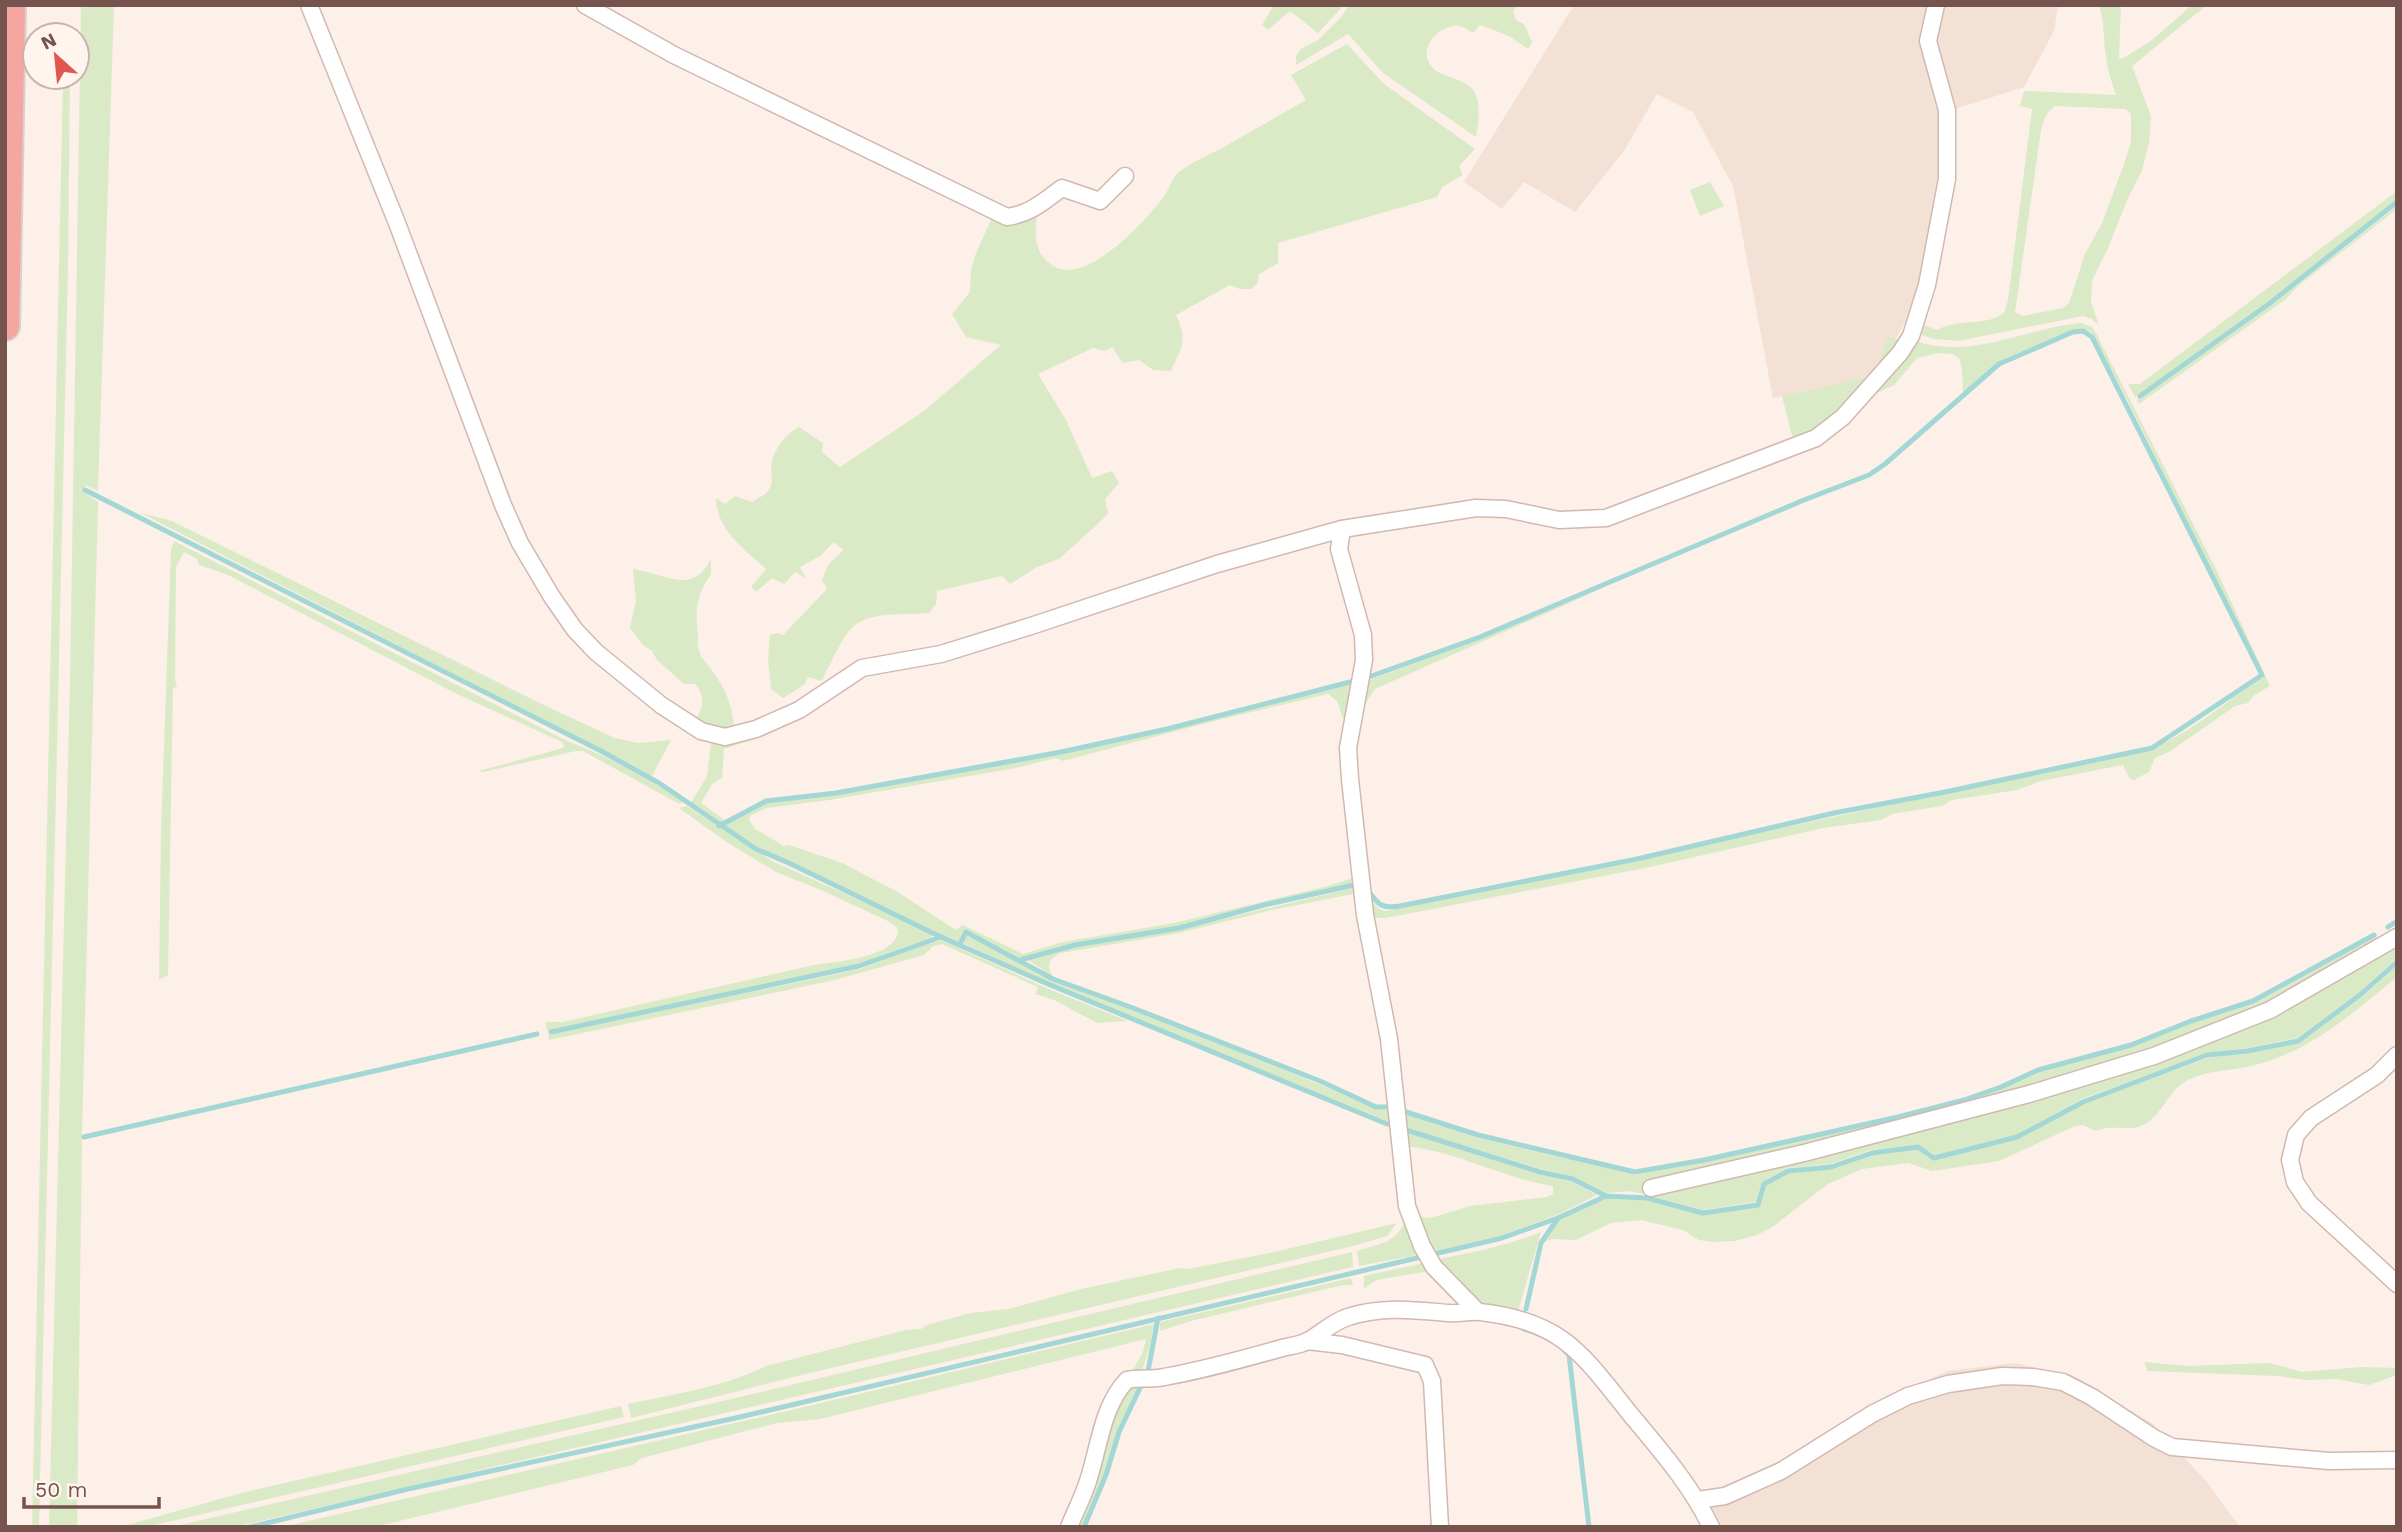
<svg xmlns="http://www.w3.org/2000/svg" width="2402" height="1532" font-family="'Work Sans',sans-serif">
	<rect width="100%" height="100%" fill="#fcf0e8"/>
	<!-- residential -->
	<g fill="#f3e1d6">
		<polygon points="1574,5 2058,5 2054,31 2024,87 1939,114 1942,191 1911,313 1872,377 1773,398 1733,186 1693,112 1657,94 1624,151 1575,212 1524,182 1502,209 1464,182"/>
		<polygon points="2015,1363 2074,1376 2153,1424 2206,1481 2240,1527 1717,1527 1706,1496 1796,1456 1882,1399 1948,1371"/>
	</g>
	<!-- green -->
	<g fill="#dbeac6" fill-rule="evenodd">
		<polygon points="81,5 114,5 98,491 85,485 84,492 98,502 82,1135 77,1527 49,1527 70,681"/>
		<polygon points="1274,5 1344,5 1318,33 1290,11 1268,30 1262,25"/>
		<path d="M1349 5H1518L1513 11 1516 20 1524 24 1532 42 1528 49 1509 36 1480 25 1473 33C1468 30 1464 27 1459 26 1442 24 1421 44 1428 61 1437 80 1462 75 1473 90 1482 102 1478 124 1476 137L1383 73 1348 34 1296 65V56L1301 49 1318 40 1342 16Z"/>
		<path d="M2099 5H2121L2119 58 2122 59 2152 40 2192 5H2207L2132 66 2151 116 2149 142 2142 171 2128 198 2108 248 2092 281 2091 301 2099 326 2092 319 2083 316 1958 341 1933 339 1922 335 1918 327 1924 325 1937 330C1957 318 1985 327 2004 313L2008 300 2032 109 2020 106 2024 91 2116 95C2112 82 2107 70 2106 56 2103 39 2105 23 2099 5ZM2055 106 2126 109 2131 114V142L2124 164 2103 221 2085 254 2069 303 2063 308 2023 316 2015 312 2040 137C2042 125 2044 114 2055 106Z"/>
		<path d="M1347 44 1384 84 1475 149 1459 166 1463 175 1442 187 1437 197 1278 243V263L1259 274 1258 282 1252 289H1240L1230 285 1176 315C1188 341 1182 346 1171 371L1153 370 1139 360 1123 363 1112 347 1105 351 1093 348 1038 374 1066 420 1092 478 1112 471 1119 483 1105 499 1108 513 1102 520 1059 559 1037 567 1010 584 1002 576 937 591 936 604 929 613C907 615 874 611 855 625 843 633 830 667 821 681L808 677 805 684 783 698 771 689 768 659 770 635 778 633 783 635 827 589 822 580 828 565 843 550 834 542 820 556 800 567 806 578 795 572 784 584 772 578 756 592 751 587 766 569C745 550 716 529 716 498L725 504 735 496 752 502C756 499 762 497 766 493 776 484 769 473 772 461 775 448 787 433 799 427L823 443 822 452 840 467 924 411 1001 345 966 337 952 314 970 292 971 269 976 253 993 216 1037 213C1035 233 1033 253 1052 265 1085 288 1144 222 1163 198 1169 190 1172 177 1180 171 1193 162 1208 155 1222 148 1250 132 1278 116 1306 100L1291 75Z"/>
		<polygon points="63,77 70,77 68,270 39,1527 32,1527"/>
		<polygon points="1710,182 1724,206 1700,216 1690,190"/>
		<polygon points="2397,191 2397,200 2268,301 2135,397 2128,384 2140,384"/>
		<polygon points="2397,206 2397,209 2297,287 2286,299 2139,404 2137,400 2273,304"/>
		<path d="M2081 323 2092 327 2097 335 2217 571 2270 686 2254 695 2248 703 2235 706 2169 752 2155 758 2149 772 2134 780 2129 778 2123 765 2041 781 2017 790 1952 800 1942 806 1892 814 1881 820 1823 828 1650 867 1386 918H1375L1369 913 1366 892C1372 900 1375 909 1386 911L1640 861 1719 841 2140 752C2180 742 2228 700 2263 676L2129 403 2091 332 2078 329 2008 357 1963 393 1962 369 1959 358 1953 354 1938 353 1917 358 1894 385 1868 397 1915 341C1973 360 2024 328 2081 323Z"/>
		<polygon points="1888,337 1905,341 1842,415 1794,444 1782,396 1874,376"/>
		<polygon points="141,513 172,521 552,709 615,738 638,743 671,740 652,776"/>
		<path d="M174 541 567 741C608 756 647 778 684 802L679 804 583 751H576L483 772 479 771 563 748 564 746 562 742 457 694 228 575 199 565 197 559 184 552 176 567 175 680 177 687 173 688 168 975 159 980 161 831 171 550Z"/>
		<path d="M711 558V575C696 593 695 613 698 635 698 640 697 647 699 651 701 658 707 664 711 669 725 688 733 705 734 729L727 730 696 720C703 707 706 696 695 684H684L657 660 652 651 643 645 630 628 636 600 633 569C663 573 694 597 711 558Z"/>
		<polygon points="1599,590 1375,689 1361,710 1367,681 1481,638"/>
		<polygon points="860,673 870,674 792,722 763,736 724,749 722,778 712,784 701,803 726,821 721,824 691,803 707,776 711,743 725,743"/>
		<polygon points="1352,684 1344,721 1337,701 1328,694 1222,719 1063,761 1056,758 1016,768 829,800 766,808 750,816 749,820 755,829 784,846 789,845 842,863 896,891 956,930 963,925 1023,954 1063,942 1174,923 1328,886 1356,877 1356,883 1263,903 1178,926 1060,946 1020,958 966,930 959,942 942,935 791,862 757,848 723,825 766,802 837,793 1062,754 1167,730"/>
		<path d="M687 806 772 861 932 933V939C907 944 883 956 858 965L547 1031 545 1022H563L814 965C834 962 888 958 897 936 900 929 896 926 890 922L821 890 776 872 725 841 679 808Z"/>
		<path d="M1353 888 1357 890 1358 893 1272 910 1179 933 1061 953C1050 958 1046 964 1052 976L1028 960 1077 946 1180 929Z"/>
		<polygon points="967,935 1052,981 1135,1011 1319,1084 1376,1109 1390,1110 1392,1123 1048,983 963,943"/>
		<polygon points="2376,936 2377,940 2371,947 2269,1006 2153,1053 2024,1093 1676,1181 1649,1185 1650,1191 1806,1155 2033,1097 2158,1058 2274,1012 2397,939 2397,958 2359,993 2297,1038 2247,1048 2207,1053 2082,1099 2016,1135 1935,1155 1918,1145 1871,1150 1830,1164 1787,1168 1762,1182 1756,1202 1703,1210 1631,1191 1606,1193 1575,1177 1541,1169 1401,1127 1401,1113 1478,1138 1559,1157 1622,1169 1636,1175 1898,1119 1964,1101 2040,1072 2133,1046 2192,1023 2255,1003"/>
		<polygon points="942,940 1046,988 1128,1021 1097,1023 1054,1000 1035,994 1038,987 942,944 933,946 924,955 835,980 549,1040 548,1035 860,969 915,948"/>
		<path d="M2397 965V977C2352 1014 2310 1052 2251 1066 2230 1071 2208 1070 2188 1080 2168 1090 2163 1115 2143 1125 2127 1133 2114 1123 2096 1131L2083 1125 2075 1126 1999 1161 1932 1171 1908 1163 1862 1169 1828 1184 1771 1228 1757 1235 1734 1241 1713 1242 1699 1240 1683 1230 1641 1220 1611 1223 1576 1240 1553 1239 1546 1241 1559 1219 1607 1198 1647 1200 1703 1215 1760 1207 1766 1185 1789 1173 1831 1169 1872 1155 1917 1149 1934 1160 2018 1139 2084 1103 2208 1058 2299 1043 2362 997Z"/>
		<path d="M1401 1131 1542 1175 1573 1182 1597 1195 1559 1214 1503 1235 1435 1251 1429 1249 1414 1216 1431 1218 1470 1206 1547 1197 1553 1194V1186C1501 1178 1455 1150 1403 1146Z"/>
		<path d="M1407 1217 1422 1254 1359 1266 1357 1251C1382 1243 1397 1243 1407 1217Z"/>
		<path d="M1397 1223 1387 1236 1353 1246 814 1372 631 1418 628 1404C674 1394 724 1387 766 1366L906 1330 921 1329 927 1325 970 1313 1009 1309 1081 1289 1180 1268 1188 1269 1270 1253Z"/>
		<path d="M1541 1232 1518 1311C1508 1309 1495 1309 1485 1306 1468 1302 1447 1272 1438 1259 1473 1253 1508 1245 1541 1232Z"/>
		<polygon points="1352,1252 1353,1267 235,1527 171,1527 714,1403"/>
		<polygon points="1424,1263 1430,1271 1376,1280 1364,1289 1364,1276"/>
		<polygon points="1351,1278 1353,1285 1343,1285 1191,1321 1160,1331 1160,1322"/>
		<polygon points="1154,1324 1149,1349 1141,1374 1130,1375 1143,1352 1146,1339 820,1419 777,1423 642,1458 633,1465 374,1527 282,1527 817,1404"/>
		<polygon points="2144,1362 2187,1366 2269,1363 2303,1372 2361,1367 2397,1368 2397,1375 2369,1385 2336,1379 2306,1380 2278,1376 2148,1371"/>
		<polygon points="1128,1383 1140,1385 1118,1431 1105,1474 1083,1527 1072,1527 1101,1443"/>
		<polygon points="621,1406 624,1417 146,1527 120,1527 245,1492"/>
	</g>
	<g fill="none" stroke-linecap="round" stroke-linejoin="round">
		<!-- stream -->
		<g stroke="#a3d7d5" stroke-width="5">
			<polyline points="2140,396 2270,303 2397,202"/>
			<polyline points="85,490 601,751 659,783 756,849 791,864 941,937 1048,984 1387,1124"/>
			<path d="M1366 678 1480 637 1804 500 1869 475 1885 464 1999 364 2073 332 2083 331 2092 337 2262 675 2152 748 1945 792 1834 813 1637 859 1400 906C1382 909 1378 905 1368 890"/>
			<polyline points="719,826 766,801 836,793 1061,752 1167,729 1350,682"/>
			<polyline points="2388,927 2397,921"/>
			<polyline points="960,944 966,932 1053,979 1133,1008 1320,1081 1376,1107 1387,1107"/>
			<polyline points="1020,960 1075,945 1179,928 1264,905 1354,885"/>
			<polyline points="551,1032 859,966 941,937"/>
			<polyline points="1406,1112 1478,1135 1635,1172 1704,1160 1898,1117 1964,1100 2001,1087 2038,1070 2131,1045 2191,1021 2253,1001 2374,935"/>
			<polyline points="1406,1130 1540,1172 1573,1179 1606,1196"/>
			<polyline points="84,1137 537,1034"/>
			<polyline points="1526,1309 1541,1243 1558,1218"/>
			<polyline points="1524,1329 1537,1333"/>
			<polyline points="1565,1351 1569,1355 1589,1527"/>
			<polyline points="1148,1371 1158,1318"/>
			<polyline points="250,1527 408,1489 740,1417 1502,1238 1558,1218 1606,1196 1647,1198 1703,1213 1758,1205 1764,1184 1788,1171 1831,1167 1872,1153 1918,1147 1934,1158 2017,1137 2083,1102 2207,1055 2247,1051 2298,1041 2360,995 2397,962"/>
			<polyline points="1084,1527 1106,1475 1119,1432 1141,1386"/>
		</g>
		<!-- street casing -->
		<g stroke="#d0b9b0" stroke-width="19">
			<g id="street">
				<polyline points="309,5 397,223 503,505 520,543 552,597 575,630 596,652 661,705 701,731 725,737 756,729 799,710 862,668 941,654 1031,626 1217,564 1342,529 1476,508 1506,509 1559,520 1606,518 1816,438 1843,417 1900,353 1911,336 1927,285 1947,179 1947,110 1928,41 1936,5"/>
				<path d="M585 5 674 55 1007 217C1030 214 1043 202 1062 188L1100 201 1125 176"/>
				<polyline points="1342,529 1339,549 1363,635 1364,660 1348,748 1350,779 1365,915 1389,1039 1407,1206 1422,1246 1434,1267 1477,1311"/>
				<polyline points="2397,1055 2377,1075 2311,1118 2296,1135 2290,1160 2295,1182 2309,1203 2397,1284"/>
				<polyline points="1651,1188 1804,1153 2029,1094 2154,1056 2270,1010 2397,937"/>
				<polyline points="1307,1341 1342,1345 1425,1365 1432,1381 1440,1527"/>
				<polyline points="1698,1500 1725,1496 1781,1471 1872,1414 1908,1396 1948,1384 2002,1376 2033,1377 2063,1382 2092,1397 2154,1438 2172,1447 2329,1461 2397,1460"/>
				<path d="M1069 1527C1075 1512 1083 1497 1088 1481 1099 1448 1102 1406 1127 1380 1139 1377 1152 1380 1164 1377 1204 1370 1243 1359 1282 1348 1290 1346 1300 1345 1308 1341 1322 1333 1332 1322 1348 1317 1382 1306 1414 1310 1448 1313 1459 1314 1469 1311 1480 1312 1563 1321 1582 1354 1631 1415 1660 1450 1691 1485 1711 1527"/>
			</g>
		</g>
		<!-- highway casing -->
		<g stroke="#d9cfcd" stroke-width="32">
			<polyline id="highway" points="5,326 11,5"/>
		</g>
		<!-- street -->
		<use href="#street" stroke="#fff" stroke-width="16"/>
		<!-- highway -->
		<use href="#highway" stroke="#f4a7a0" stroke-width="28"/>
	</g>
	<!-- border -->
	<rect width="2402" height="1532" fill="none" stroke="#76534c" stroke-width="14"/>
	<!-- north arrow -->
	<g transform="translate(56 56) rotate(333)"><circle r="33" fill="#fff5ee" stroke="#c8b4ad" stroke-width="2"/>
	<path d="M0-5L12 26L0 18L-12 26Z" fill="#e25650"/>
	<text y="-10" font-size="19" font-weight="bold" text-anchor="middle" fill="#76534c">N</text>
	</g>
	<!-- scale -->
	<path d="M24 1497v10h135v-10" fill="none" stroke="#76534c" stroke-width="3.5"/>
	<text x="35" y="1497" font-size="21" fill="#76534c" stroke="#fff5ee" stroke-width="5" paint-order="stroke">50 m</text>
</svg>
